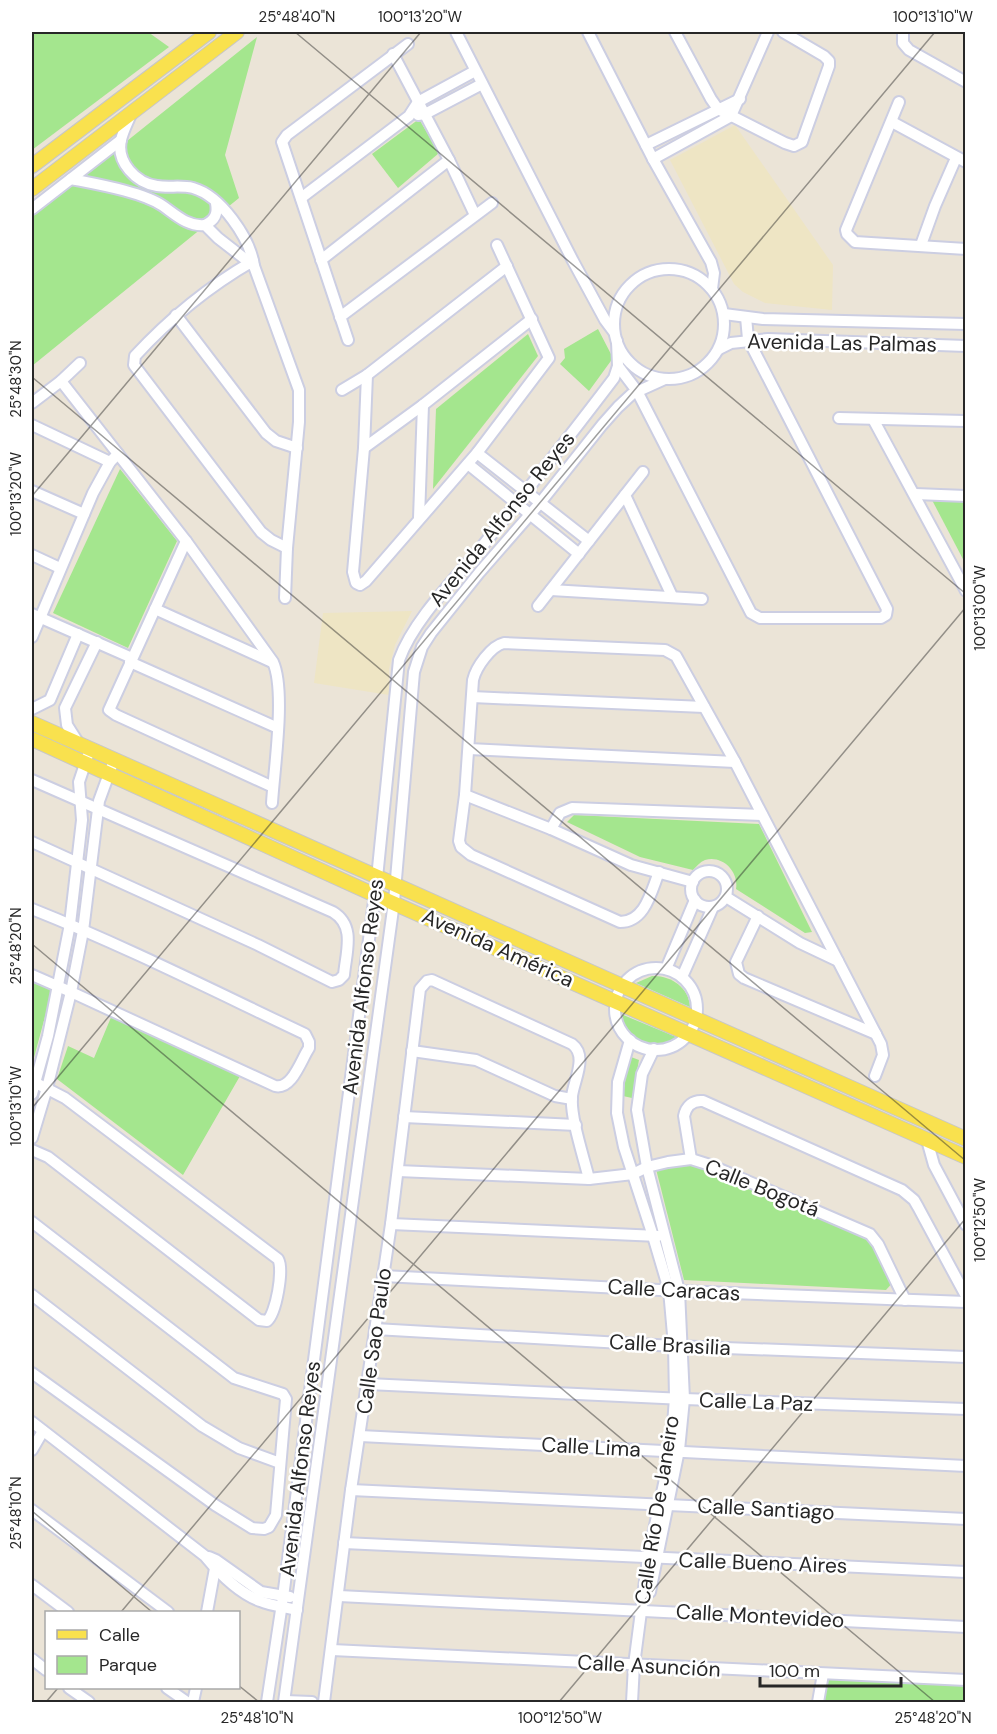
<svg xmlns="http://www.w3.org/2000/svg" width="997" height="1734" font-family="'DM Sans',sans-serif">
	<rect width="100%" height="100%" fill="#ebe4d7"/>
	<!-- education -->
	<g fill="#eee5c4">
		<polygon points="735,125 833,265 832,310 765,303 743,292 734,284 670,160"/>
		<polygon points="412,611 395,645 389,669 389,695 314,683 323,613"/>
	</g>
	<!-- green -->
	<g fill="#a4e68e">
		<polygon points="32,32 148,32 169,47 32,150"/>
		<polygon points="257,37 225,155 239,198 32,366 32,217"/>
		<polygon points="419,119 439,153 398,188 372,154"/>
		<polygon points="598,329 613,358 589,391 560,364 565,358 564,349"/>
		<polygon points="528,334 538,356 433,489 436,409"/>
		<polygon points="120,469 177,541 128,648 53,613"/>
		<polygon points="932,500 965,501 965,563"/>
		<path d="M574 815 759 824 812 932 805 933 736 889C739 872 723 855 705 860 700 862 697 866 693 870L640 857 567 822Z"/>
		<path d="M652 976C670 975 689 987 690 1007L636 983Z"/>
		<polygon points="32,978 53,987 32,1065"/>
		<path d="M621 1014 676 1037C651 1055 628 1043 621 1014Z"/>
		<polygon points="112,1015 240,1076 183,1175 57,1079 68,1046 94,1058"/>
		<polygon points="631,1057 639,1060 632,1098 623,1096 626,1075"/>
		<polygon points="684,1163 706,1167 870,1238 894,1281 886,1290 684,1280 656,1169"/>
		<polygon points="823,1674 965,1680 965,1702 822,1702"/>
	</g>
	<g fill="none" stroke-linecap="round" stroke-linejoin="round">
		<!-- minor casing -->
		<g stroke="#cccee2" stroke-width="14">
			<g id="minor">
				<polyline points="456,32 573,261 605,320 614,332"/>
				<polyline points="588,32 653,159 711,262 714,273 712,289"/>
				<polyline points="675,32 711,99 718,109 785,143 794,146 802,142 804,136 829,66 829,61 824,56 783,32"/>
				<polyline points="903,32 903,43 909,50 966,82"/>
				<polyline points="393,54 449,160 475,215"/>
				<polyline points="899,102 846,230 847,234 855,242 966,249"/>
				<path d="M131 114C128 122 123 131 121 140 116 162 136 183 157 186 169 188 181 185 193 188 221 196 250 238 254 266L299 390V422L287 548 285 598"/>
				<polyline points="418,115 425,114 482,84"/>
				<polyline points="892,122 966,162"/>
				<polyline points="646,145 740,99"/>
				<polyline points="653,159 731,116 768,32"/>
				<path d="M71 179C96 184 143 192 163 206 176 215 188 227 205 225L218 238 254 266"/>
				<polyline points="301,198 409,116 418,102 475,71"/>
				<polyline points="32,209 121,140"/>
				<path d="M205 225C215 220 218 214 216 203"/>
				<polyline points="921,245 935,206 956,158"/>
				<polyline points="321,260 449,160"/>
				<path d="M253 261C208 287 170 318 135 356L134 365 261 532 271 540 287 548"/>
				<circle cx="669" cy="324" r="55"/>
				<polyline points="724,314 763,319 966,324"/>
				<polyline points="176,315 266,433 276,441 297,448"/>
				<polyline points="340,317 492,203"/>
				<polyline points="348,340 282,142 287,135 408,44"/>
				<polyline points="719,349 731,343 768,339 966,346"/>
				<polyline points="618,366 637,391 751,613 760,618 881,618 886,615 887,609 748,339 746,317"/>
				<polyline points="367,375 364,448 353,572 356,583 360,585 366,581 477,453 549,358 497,245"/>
				<path d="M61 381 186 541 273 662C286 691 274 769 272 803"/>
				<polyline points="342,390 367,375 507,266"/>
				<polyline points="32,403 61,381 80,363"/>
				<polyline points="839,418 966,421"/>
				<polyline points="873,419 966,591"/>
				<polyline points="32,425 110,462"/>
				<polyline points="364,448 423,405 532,319"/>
				<polyline points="477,453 589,541"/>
				<polyline points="468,464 579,554"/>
				<polyline points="32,491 84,514"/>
				<polyline points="915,494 966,496"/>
				<polyline points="625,495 672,596"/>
				<polyline points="419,518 423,405"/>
				<polyline points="186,541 109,710 116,715 273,787"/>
				<polyline points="32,555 60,568"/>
				<polyline points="551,590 702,599"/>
				<polyline points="538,606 643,472"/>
				<polyline points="155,609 272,662"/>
				<polyline points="32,614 132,658"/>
				<polyline points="32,637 93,493 110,462 118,454"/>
				<polyline points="130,662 278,728"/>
				<polyline points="472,697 704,707"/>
				<polyline points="32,709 50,700 78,634"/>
				<polyline points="79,744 67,725 65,708 97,642"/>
				<polyline points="469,749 735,762"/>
				<path d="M32 780 333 912C356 926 346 952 344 975L339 980 332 982 258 945 32 842"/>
				<polyline points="465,795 551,829 631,865 693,882"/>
				<polyline points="551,829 560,813 572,808 762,815"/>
				<circle cx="709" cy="889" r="18"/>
				<path d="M659 872C651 892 645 922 620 922L471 855 461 847 459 841 465 795 473 680C476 667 491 646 504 643L665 650 676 656 735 762 881 1044 883 1055 875 1076"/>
				<polyline points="726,897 800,943 838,961"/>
				<path d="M32 909C125 946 214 991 305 1034L309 1042V1048C301 1060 292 1090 275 1086L71 992 32 975"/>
				<polyline points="758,916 736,962 739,974 744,978 876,1034"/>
				<circle cx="656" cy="1009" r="41"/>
				<polyline points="666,969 695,900"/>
				<polyline points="682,977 713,907"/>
				<polyline points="630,1040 618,1082 617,1113 624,1147 653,1236 669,1290 674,1346 675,1398 671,1451 648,1558 634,1665 632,1702"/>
				<polyline points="412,1051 476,1060 555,1096 572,1099"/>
				<path d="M32 1081 65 1098 278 1259C284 1269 276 1314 267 1321L259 1320 48 1157 32 1150"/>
				<polyline points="32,1094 48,1036 70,924 82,820 79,782 90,749"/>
				<polyline points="404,1117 576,1125"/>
				<polyline points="32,1138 47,1088 71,992 83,931 99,801 114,760"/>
				<polyline points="927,1140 934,1165 966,1225"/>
				<path d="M691 1159 684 1116C686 1106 693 1100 703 1101L902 1190 914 1200 918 1207 966 1296"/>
				<polyline points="398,1171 589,1179 633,1174 647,1167 668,1162 691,1159 710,1165 870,1234 878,1244 905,1300"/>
				<polyline points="32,1222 234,1378 283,1394 286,1399 276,1515 269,1527 264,1529 252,1528 215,1505 32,1373"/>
				<polyline points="391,1224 658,1236"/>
				<polyline points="383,1276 679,1291 966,1302"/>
				<polyline points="32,1295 202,1426 239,1448 280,1463"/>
				<polyline points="375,1329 674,1346 966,1357"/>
				<polyline points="368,1384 684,1399 966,1409"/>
				<path d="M32 1422 205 1556C219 1573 239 1593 260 1601 272 1606 285 1607 297 1610"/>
				<polyline points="360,1436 966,1466"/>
				<polyline points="32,1450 43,1431"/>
				<polyline points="351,1490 966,1519"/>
				<polyline points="32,1510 168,1612"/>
				<polyline points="344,1543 966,1572"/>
				<polyline points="209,1557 216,1560 261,1592 290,1597"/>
				<polyline points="32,1585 68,1612"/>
				<polyline points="650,1592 679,1450 684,1399 679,1291 647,1167 637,1110 642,1074 654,1049"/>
				<polyline points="339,1596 966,1627"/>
				<polyline points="207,1612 216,1563"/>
				<polyline points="332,1650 966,1680"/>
				<polyline points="32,1659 46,1670"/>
				<polyline points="69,1688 89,1702"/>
				<polyline points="167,1688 187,1702"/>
				<polyline points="285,1701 312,1702"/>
				<polyline points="193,1702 196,1688"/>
				<path d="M267 1702 283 1597 377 878 399 660C413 621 453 581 480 549 525 493 570 436 614 378L618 366 617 341"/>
				<polyline points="284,1702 394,902 414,672 422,647 431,633 479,573 540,503 602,425 618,407 632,394 665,379"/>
				<path d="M324 1702 351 1490 391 1224 420 989 427 981 432 980 572 1044C588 1056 574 1080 572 1096 570 1117 584 1158 589 1179"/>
				<polyline points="818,1702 823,1674"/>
			</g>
		</g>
		<!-- major casing -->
		<g stroke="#c7c7c7" stroke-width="16">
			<g id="major">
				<polyline points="32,166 209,32"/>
				<polyline points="32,189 237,32"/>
				<polyline points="32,723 966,1139"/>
				<polyline points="32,739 375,895 966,1157"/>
			</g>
		</g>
		<!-- minor -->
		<use href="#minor" stroke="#fff" stroke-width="10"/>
		<!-- major -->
		<use href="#major" stroke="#f9e14e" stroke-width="14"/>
	</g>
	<!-- ticks -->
	<path fill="none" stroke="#272727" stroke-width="1.5" stroke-opacity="0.45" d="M295 32 966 594M32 377 966 1161M32 496 421 32M32 944 935 1702M32 1108 935 32M32 1511 152 1612M121 1612 966 607M238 1685 259 1702M46 1702 58 1688M559 1702 966 1218"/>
	<g text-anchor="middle" stroke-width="5" stroke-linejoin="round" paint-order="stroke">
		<!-- street labels -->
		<g font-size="21" fill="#272727" stroke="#fff">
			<text transform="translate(842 343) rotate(1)" y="7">Avenida Las Palmas</text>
			<text transform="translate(502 519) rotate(-51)" y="7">Avenida Alfonso Reyes</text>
			<text transform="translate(498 948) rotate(24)" y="7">Avenida América</text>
			<text transform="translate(363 987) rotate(-83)" y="7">Avenida Alfonso Reyes</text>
			<text transform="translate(762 1188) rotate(22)" y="7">Calle Bogotá</text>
			<text transform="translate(674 1290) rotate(3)" y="7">Calle Caracas</text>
			<text transform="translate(374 1341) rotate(-82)" y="7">Calle Sao Paulo</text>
			<text transform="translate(670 1345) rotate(3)" y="7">Calle Brasilia</text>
			<text transform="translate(756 1402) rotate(2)" y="7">Calle La Paz</text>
			<text transform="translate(591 1447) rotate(3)" y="7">Calle Lima</text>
			<text transform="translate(300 1469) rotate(-83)" y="7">Avenida Alfonso Reyes</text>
			<text transform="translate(766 1509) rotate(3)" y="7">Calle Santiago</text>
			<text transform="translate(657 1510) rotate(-81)" y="7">Calle Río De Janeiro</text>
			<text transform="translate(763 1563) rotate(2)" y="7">Calle Bueno Aires</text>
			<text transform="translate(760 1616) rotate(3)" y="7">Calle Montevideo</text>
			<text transform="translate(649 1666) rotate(3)" y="7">Calle Asunción</text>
		</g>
	</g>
	<!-- border -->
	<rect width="997" height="1734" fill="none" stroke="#ffffff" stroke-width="66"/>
	<!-- legend -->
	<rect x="45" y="1611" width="195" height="78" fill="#ffffff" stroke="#a9a9a9" stroke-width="1.5"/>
	<rect x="57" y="1630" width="30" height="9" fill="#f9e14e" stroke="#a9a9a9" stroke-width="1.5"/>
	<text x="99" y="1641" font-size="18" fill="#272727">Calle</text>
	<rect x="57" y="1656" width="30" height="18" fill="#a4e68e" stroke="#a9a9a9" stroke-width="1.5"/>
	<text x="99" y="1671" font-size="18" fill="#272727">Parque</text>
	<!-- scale -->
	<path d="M760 1677v9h141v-9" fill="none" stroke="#272727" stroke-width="3"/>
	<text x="769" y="1677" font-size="18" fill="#272727" stroke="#ffffff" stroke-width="4.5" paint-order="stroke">100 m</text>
	<rect x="33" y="33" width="931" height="1668" fill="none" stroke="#272727" stroke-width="2"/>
	<g font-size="15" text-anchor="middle" fill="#272727">
		<text x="297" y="22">25°48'40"N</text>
		<text x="420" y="22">100°13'20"W</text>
		<text x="933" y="22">100°13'10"W</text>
		<text transform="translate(16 379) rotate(-90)" y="5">25°48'30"N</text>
		<text transform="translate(16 494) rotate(-90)" y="5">100°13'20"W</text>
		<text transform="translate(980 608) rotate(-90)" y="5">100°13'00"W</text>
		<text transform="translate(16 946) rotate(-90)" y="5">25°48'20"N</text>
		<text transform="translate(16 1106) rotate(-90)" y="5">100°13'10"W</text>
		<text transform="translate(980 1220) rotate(-90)" y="5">100°12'50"W</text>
		<text transform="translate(16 1513) rotate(-90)" y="5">25°48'10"N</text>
		<text x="257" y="1723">25°48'10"N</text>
		<text x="560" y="1723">100°12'50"W</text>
		<text x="933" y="1723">25°48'20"N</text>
	</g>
</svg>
